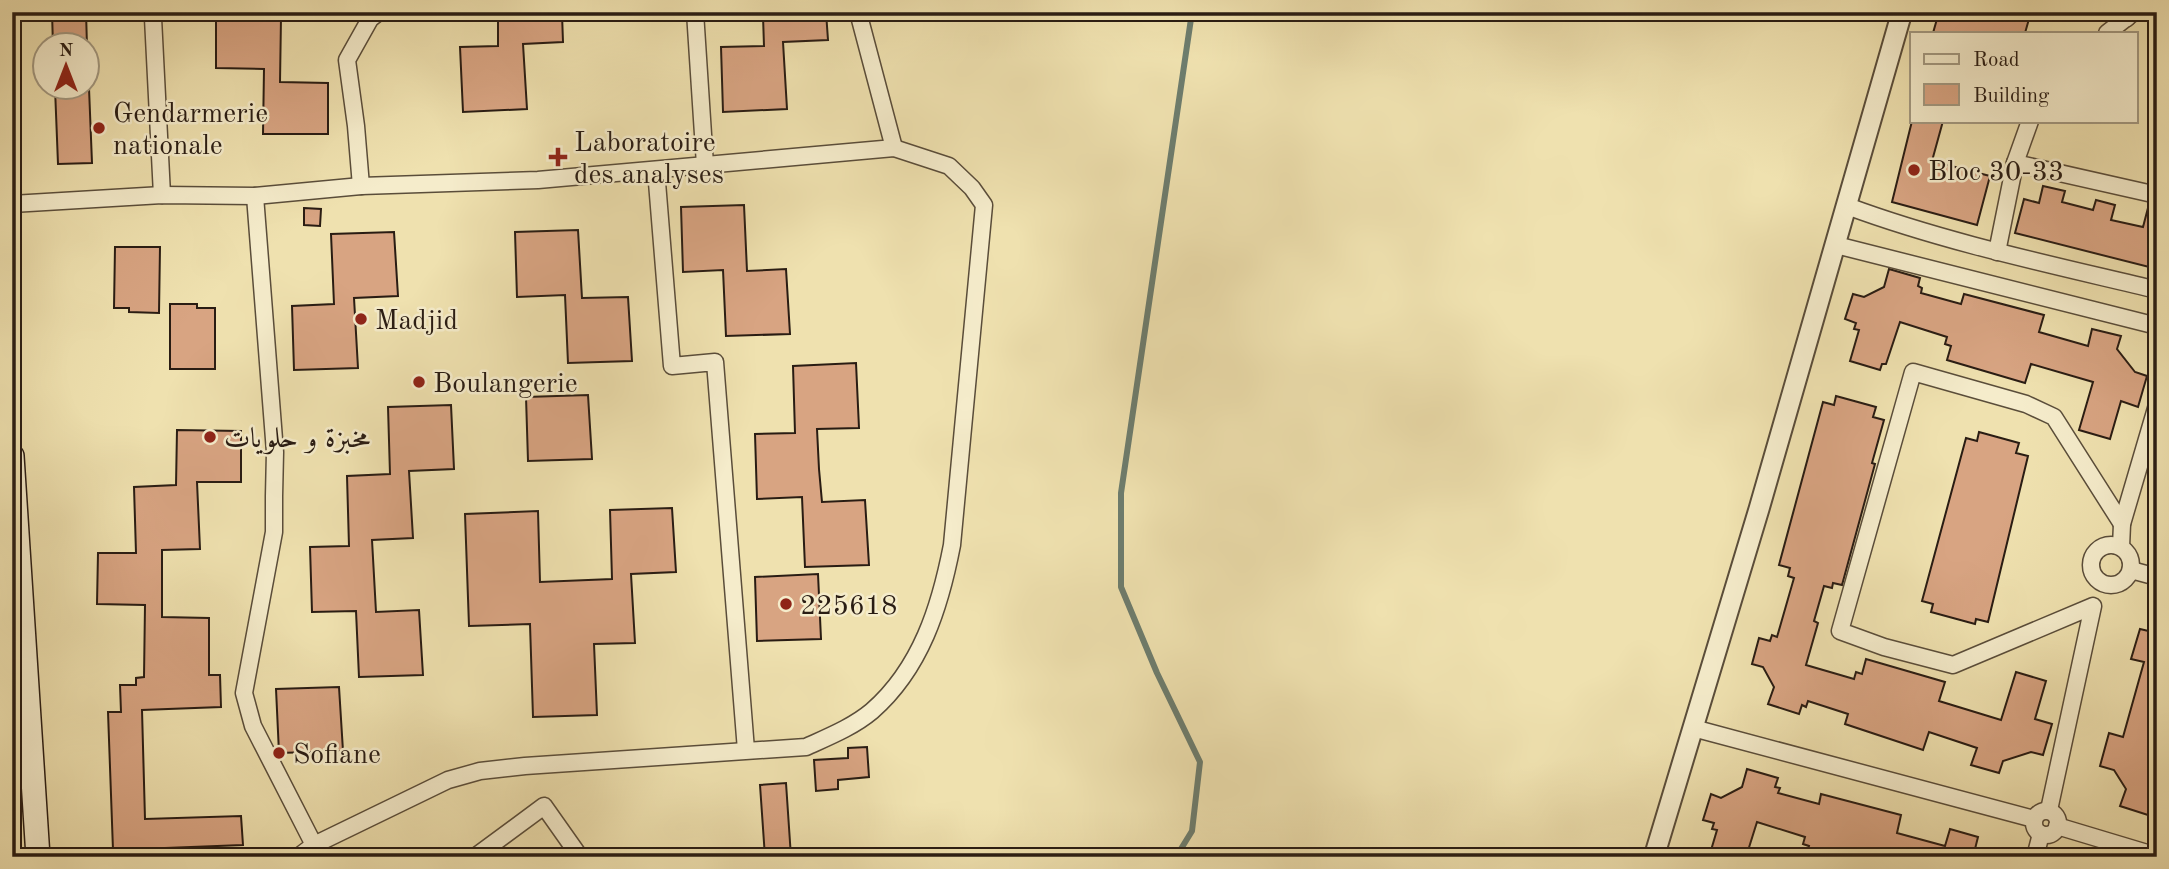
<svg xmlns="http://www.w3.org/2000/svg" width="2169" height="869" font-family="'Old Standard TT',Amiri,serif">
	<rect width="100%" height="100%" fill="#efe1af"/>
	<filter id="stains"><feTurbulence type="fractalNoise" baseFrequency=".00286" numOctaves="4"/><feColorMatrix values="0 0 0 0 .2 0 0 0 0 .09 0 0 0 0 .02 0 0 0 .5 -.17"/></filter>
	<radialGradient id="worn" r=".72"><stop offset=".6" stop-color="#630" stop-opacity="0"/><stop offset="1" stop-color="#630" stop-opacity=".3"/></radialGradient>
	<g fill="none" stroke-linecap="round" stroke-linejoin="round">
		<!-- stream -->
		<polyline stroke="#6d7d6e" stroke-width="6" points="1176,857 1192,831 1200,762 1157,673 1121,587 1121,493 1192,12"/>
	</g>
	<!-- building -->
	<g fill="#d8a482" stroke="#291c13" stroke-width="2">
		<polygon points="52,12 86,12 87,46 53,46"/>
		<polygon points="504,12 562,14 563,42 523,44 527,109 463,112 460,47 498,46 498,18 504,18"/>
		<polygon points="769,12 826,12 828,40 783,42 787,109 723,112 721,47 764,46 763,16 769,16"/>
		<polygon points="1939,12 2031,12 2025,33 1933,33"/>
		<polygon points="216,17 281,17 280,82 328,83 328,134 263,134 264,69 216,68"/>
		<polygon points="55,88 89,88 92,163 58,164"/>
		<polygon points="1912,121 1943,121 1932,161 1990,176 1977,225 1892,202"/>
		<polygon points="2043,186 2065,191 2062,202 2093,210 2096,200 2115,205 2111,220 2143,227 2149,204 2157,205 2157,269 2015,233 2024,199 2039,203"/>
		<polygon points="744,205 747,271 786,269 790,334 726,336 723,270 683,272 681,207"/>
		<polygon points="304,208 321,209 320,226 304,225"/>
		<polygon points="578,230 582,298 628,297 632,361 568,363 565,295 517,297 515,232"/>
		<polygon points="394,232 398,296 354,298 358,368 294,370 292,306 334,304 331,234"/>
		<polygon points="115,247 160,247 159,313 129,312 129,308 114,308"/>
		<polygon points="1889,269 1920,278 1918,286 1922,288 1921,293 1961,304 1964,294 2044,315 2039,332 2088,346 2092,329 2121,336 2117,349 2135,372 2147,376 2138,407 2121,401 2110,439 2079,430 2093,382 2031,364 2025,383 1947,360 1951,346 1945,344 1947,337 1900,322 1886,364 1882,364 1880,370 1850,361 1859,330 1854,329 1856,323 1845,319 1853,294 1864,297 1884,287"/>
		<polygon points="170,304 197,304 197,308 215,308 215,369 170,369"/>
		<polygon points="856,363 859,428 817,429 819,469 822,502 865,500 869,565 805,567 802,497 757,499 755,434 795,433 793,366"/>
		<polygon points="588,395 592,459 528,461 526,397"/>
		<polygon points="1836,396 1876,407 1873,417 1884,420 1872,463 1875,464 1842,585 1833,583 1832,588 1824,586 1814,621 1818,623 1806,665 1854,679 1856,672 1862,674 1866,659 1945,682 1939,701 2001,720 2016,672 2046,681 2035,719 2052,724 2043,755 2031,752 2003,761 1999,773 1971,765 1977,748 1929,732 1923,750 1845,724 1848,714 1808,701 1806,707 1802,705 1799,714 1768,704 1774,687 1763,667 1752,664 1759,638 1770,641 1772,635 1777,637 1794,578 1788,576 1790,568 1779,565 1823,402 1834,405"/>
		<polygon points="451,405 454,469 409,471 413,538 372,540 376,612 419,610 423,675 359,677 356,611 312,612 310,547 349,546 347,476 390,474 388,407"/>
		<polygon points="177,430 241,431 241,482 197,482 200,549 162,550 162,617 209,618 209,675 220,675 221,707 142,710 145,819 241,816 243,845 113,850 108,712 121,712 120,685 136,685 136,678 144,677 145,605 97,604 98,553 136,553 134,487 176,485"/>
		<polygon points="1979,432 2019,443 2016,453 2028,456 1988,622 1976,619 1975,624 1931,612 1933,604 1922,601 1966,438 1977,441"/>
		<polygon points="672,508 676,572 631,574 635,643 594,644 597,715 533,717 530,624 469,626 465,514 538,511 540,582 612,579 610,510"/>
		<polygon points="818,574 821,639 757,641 755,577"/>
		<polygon points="2140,629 2157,633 2157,809 2153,808 2151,816 2120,806 2126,789 2114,770 2100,766 2109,733 2123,737 2144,662 2131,659"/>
		<polygon points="339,687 343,751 279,753 276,689"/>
		<polygon points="867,747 869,777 838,780 838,789 816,791 814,760 848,758 848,748"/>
		<polygon points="1747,769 1778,778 1775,787 1780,788 1778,793 1819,804 1821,794 1901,815 1897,833 1945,846 1950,829 1978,837 1973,857 1806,857 1809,846 1803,844 1805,837 1757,822 1746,857 1709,857 1717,830 1712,829 1714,823 1703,820 1711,794 1721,798 1742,787"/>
		<polygon points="786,783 791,857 765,857 760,785"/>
	</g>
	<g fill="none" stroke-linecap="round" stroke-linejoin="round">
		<!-- minor casing -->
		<g stroke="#5a4d3a" stroke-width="19">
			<g id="minor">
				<polyline points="155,12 153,18 162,195"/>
				<polyline points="695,12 705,165"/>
				<polyline points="858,12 894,148"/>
				<polyline points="2109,12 2127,18"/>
				<polyline points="2107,33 2134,12"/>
				<polyline points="2030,121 2015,163 2157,195"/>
				<polyline points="656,170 672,366 715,362 746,750"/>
				<polyline points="361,186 356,126 347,60 370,19 379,12"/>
				<polyline points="255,196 275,452 274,496 274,532 244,693 253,726 314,845"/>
				<path d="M12 204 162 195 255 196 361 186 538 180 894 148 949 166 972 188 984 205 952 545C940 607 921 668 872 711 853 727 828 737 806 747L525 766 480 771 448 780 314 845 298 857"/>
				<path d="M1847 206C1947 243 2053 265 2157 290"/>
				<polyline points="1836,245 2157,326"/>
				<polyline points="1997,252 2015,163"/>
				<circle cx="2111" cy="565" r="20"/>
				<polyline points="2121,547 2122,524 2157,405"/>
				<polyline points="2131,570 2157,577"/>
				<polyline points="1693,728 2034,819"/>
				<polyline points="2049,810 2093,606 1953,665 1884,647 1840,631 1913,372 2026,404 2054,417 2122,524"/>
				<circle cx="2046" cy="823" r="12"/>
				<polyline points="2057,826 2157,856"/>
				<polyline points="475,857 544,806 580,857"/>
				<polyline points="2035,857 2041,834"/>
			</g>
		</g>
		<!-- tertiary casing -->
		<g stroke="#5a4d3a" stroke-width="23">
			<polyline id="tertiary" points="1654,857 1759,509 1902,12"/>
		</g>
		<!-- secondary casing -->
		<g stroke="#291c13" stroke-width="26">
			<polyline id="secondary" points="12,456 38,857"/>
		</g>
		<!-- minor -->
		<use href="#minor" stroke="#f5eccb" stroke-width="16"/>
		<!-- tertiary -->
		<use href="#tertiary" stroke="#f5eccb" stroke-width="19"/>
		<!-- secondary -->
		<use href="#secondary" stroke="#f5eccb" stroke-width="23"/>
	</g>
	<!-- markers -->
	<g fill="#8f2418" stroke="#f5eccb" stroke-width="2.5">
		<circle cx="99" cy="128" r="7"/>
		<path d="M554.5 146.5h7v7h7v7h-7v7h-7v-7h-7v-7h7z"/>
		<circle cx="1914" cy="170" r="7"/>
		<circle cx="361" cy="319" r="7"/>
		<circle cx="419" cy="382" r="7"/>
		<circle cx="210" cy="437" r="7"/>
		<circle cx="786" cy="604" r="7"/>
		<circle cx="279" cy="753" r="7"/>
	</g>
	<g text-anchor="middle" stroke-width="5" stroke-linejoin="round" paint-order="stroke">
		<!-- poi labels -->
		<g font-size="28" fill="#291c13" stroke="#f5eccb" text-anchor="start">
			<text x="113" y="122">Gendarmerie<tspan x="113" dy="32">nationale</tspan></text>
			<text x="574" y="151">Laboratoire<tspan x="574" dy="32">des analyses</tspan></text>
			<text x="1928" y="180">Bloc 30-33</text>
			<text x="375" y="329">Madjid</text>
			<text x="433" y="392">Boulangerie</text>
			<text x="224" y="447">مخبزة و حلويات</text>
			<text x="800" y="614">225618</text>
			<text x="293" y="763">Sofiane</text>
		</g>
	</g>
	<!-- margin -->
	<rect width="2169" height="869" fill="none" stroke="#efe1af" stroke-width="42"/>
	<rect x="14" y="14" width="2141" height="841" fill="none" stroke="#291c13" stroke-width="3.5"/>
	<rect x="21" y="21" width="2127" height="827" fill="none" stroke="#291c13" stroke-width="2"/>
	<!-- legend -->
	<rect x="1910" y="32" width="228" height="91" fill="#f5eccb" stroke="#a39981" stroke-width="2"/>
	<rect x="1924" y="54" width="35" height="10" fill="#f5eccb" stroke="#a39981" stroke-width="2"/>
	<text x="1973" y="66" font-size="21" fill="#291c13">Road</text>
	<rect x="1924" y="84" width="35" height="21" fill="#d8a482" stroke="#a39981" stroke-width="2"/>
	<text x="1973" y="102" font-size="21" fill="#291c13">Building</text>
	<!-- north arrow -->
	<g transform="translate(66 66)"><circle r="33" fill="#f5eccb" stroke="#a39981" stroke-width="2"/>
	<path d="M0-5L12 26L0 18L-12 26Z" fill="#8f2418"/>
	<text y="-10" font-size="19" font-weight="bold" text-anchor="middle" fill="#291c13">N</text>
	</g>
	<rect width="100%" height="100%" filter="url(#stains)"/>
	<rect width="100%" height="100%" fill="url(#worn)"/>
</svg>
